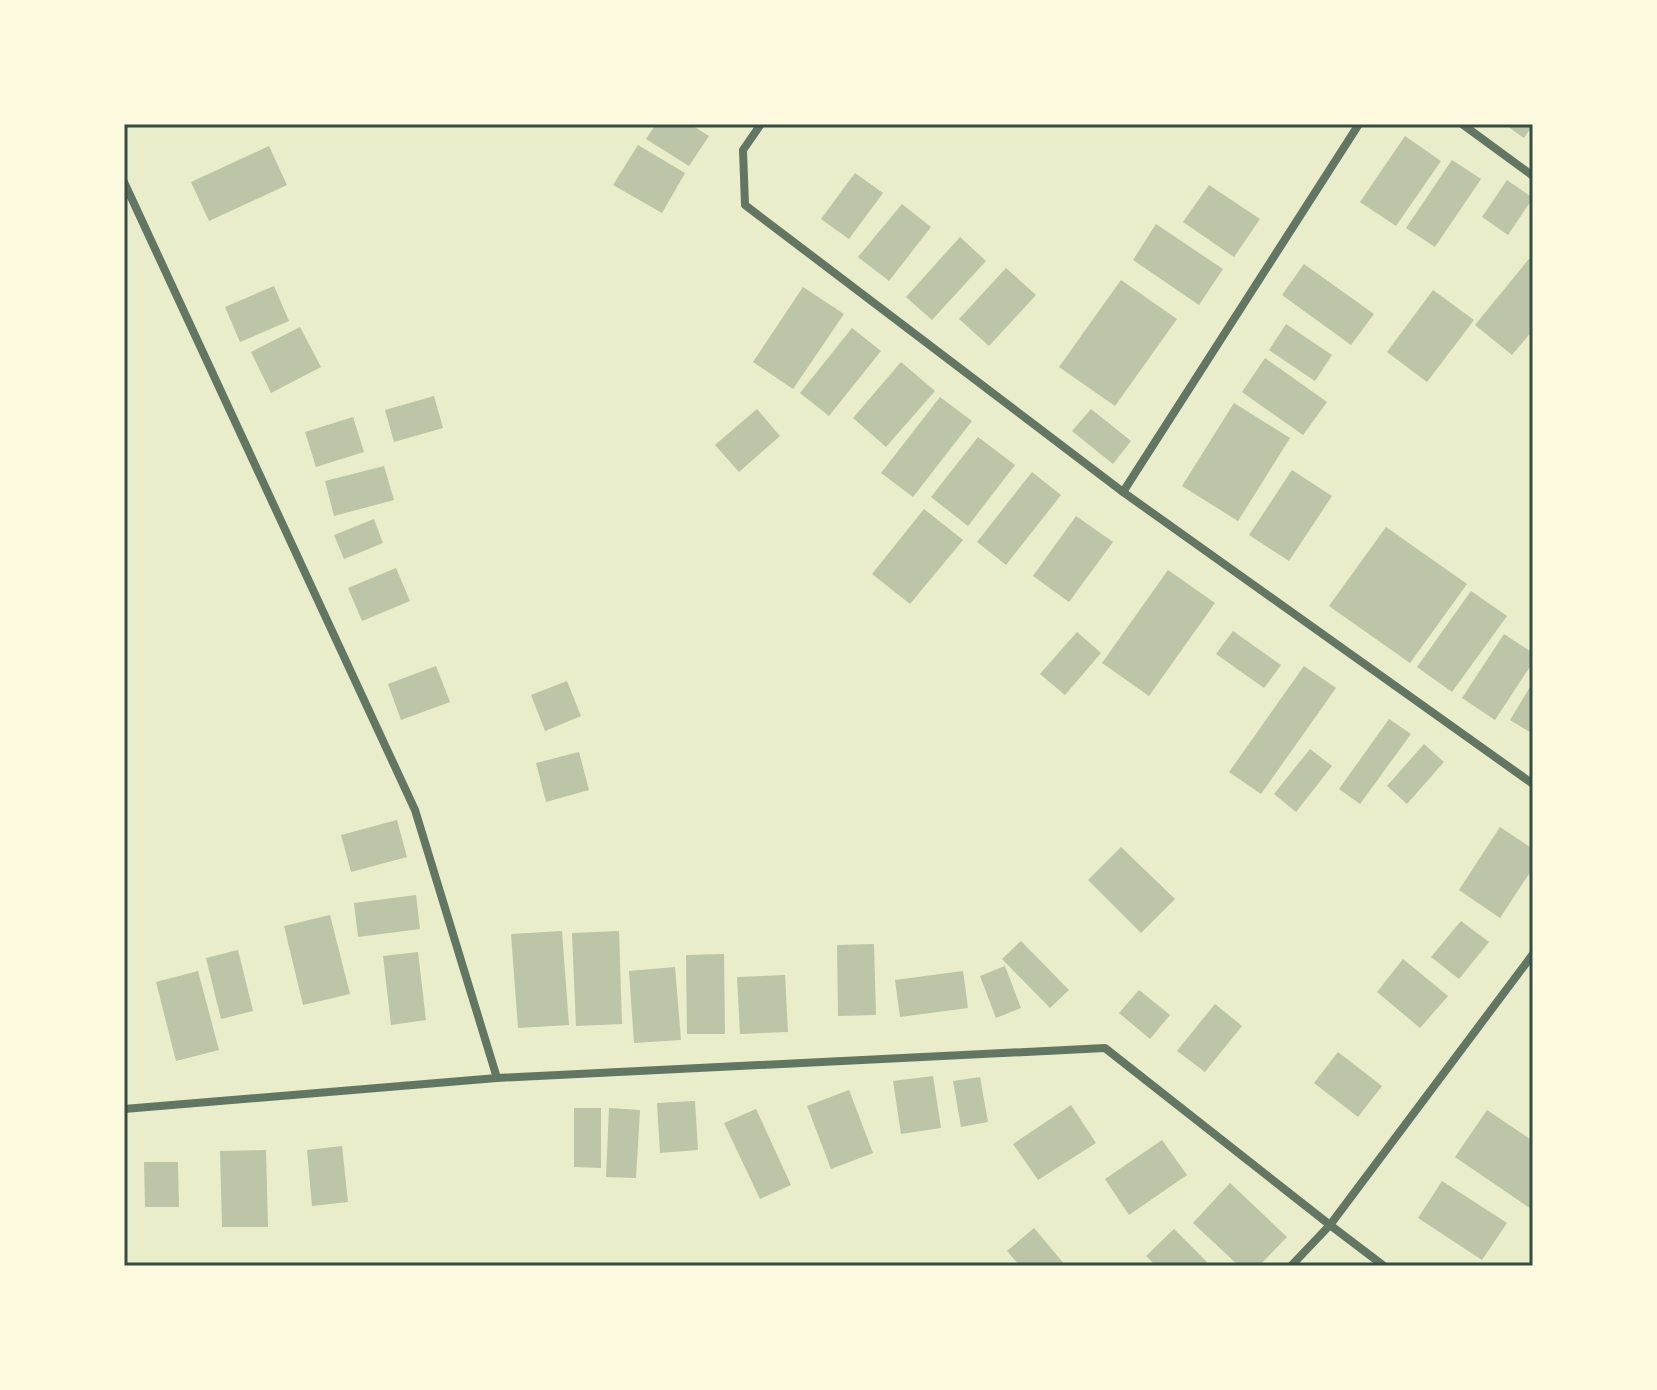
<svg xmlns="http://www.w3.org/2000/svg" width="1657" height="1390" font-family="Mulish,sans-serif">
	<rect width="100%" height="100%" fill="#e9edc9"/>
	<!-- building -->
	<g fill="#bcc5a7">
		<polygon points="656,124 690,124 709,136 689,166 646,139"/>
		<polygon points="1504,124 1533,124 1533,125 1524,138"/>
		<polygon points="1405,136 1441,161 1396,226 1360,202"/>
		<polygon points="638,145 685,173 662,213 613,185"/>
		<polygon points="269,146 287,185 209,221 191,182"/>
		<polygon points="1452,160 1481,179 1435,247 1406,228"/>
		<polygon points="855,173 883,193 849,239 821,219"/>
		<polygon points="1507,180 1533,198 1508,235 1482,217"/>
		<polygon points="1209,185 1260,219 1234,257 1183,222"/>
		<polygon points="902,204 931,227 889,281 858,257"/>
		<polygon points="1156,224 1223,269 1199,305 1133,260"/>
		<polygon points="960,237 986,261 932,320 906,297"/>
		<polygon points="1533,254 1533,330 1512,355 1475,325"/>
		<polygon points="1304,264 1374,314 1351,345 1282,295"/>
		<polygon points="1006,268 1036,295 989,346 959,319"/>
		<polygon points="1121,280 1177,319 1115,406 1059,367"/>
		<polygon points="274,286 289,321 240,342 225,307"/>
		<polygon points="803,287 844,314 793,389 753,362"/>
		<polygon points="1433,290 1474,320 1427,382 1387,352"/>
		<polygon points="1286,324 1332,355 1315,381 1269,350"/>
		<polygon points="300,327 321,367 271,393 251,352"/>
		<polygon points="852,328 881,351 829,416 800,393"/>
		<polygon points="1265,358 1327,402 1303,435 1242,392"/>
		<polygon points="901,362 935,391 886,447 853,418"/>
		<polygon points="434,396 443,428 394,442 385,410"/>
		<polygon points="940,397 972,421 913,497 881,473"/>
		<polygon points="1234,403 1290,438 1238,521 1182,486"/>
		<polygon points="757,409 780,436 739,472 715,445"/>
		<polygon points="1091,409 1131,441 1113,464 1072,431"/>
		<polygon points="353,417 364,452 316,467 305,432"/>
		<polygon points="978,437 1015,465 968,526 931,497"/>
		<polygon points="384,466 394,500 334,516 325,481"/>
		<polygon points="1292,470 1332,496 1289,561 1249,535"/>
		<polygon points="1032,472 1061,495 1006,565 977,542"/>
		<polygon points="924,509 963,540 910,604 872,574"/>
		<polygon points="1076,516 1113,542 1069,602 1033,576"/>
		<polygon points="374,519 383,543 344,559 334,535"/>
		<polygon points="1386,527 1467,584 1410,663 1329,606"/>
		<polygon points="396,568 410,601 362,621 348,588"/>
		<polygon points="1168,570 1215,603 1149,696 1102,663"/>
		<polygon points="1471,591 1507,616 1452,692 1417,667"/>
		<polygon points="1233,631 1281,665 1264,688 1216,654"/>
		<polygon points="1077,632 1101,653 1065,695 1040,674"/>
		<polygon points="1504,634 1533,653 1533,662 1495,720 1462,698"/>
		<polygon points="436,666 450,702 401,720 388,684"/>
		<polygon points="1304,666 1336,688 1261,794 1229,772"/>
		<polygon points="567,681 581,716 545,731 531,695"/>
		<polygon points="1533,682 1533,734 1510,720"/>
		<polygon points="1389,719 1411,734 1360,804 1339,789"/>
		<polygon points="1424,744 1444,762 1407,804 1387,786"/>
		<polygon points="1310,749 1332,766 1296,812 1274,794"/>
		<polygon points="579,752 589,790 546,802 536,763"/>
		<polygon points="397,820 407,857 351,872 341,835"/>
		<polygon points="1500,827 1533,849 1533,868 1500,918 1459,890"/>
		<polygon points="1121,847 1175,899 1141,933 1088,880"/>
		<polygon points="416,895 420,929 358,937 354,903"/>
		<polygon points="330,915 350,994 303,1005 284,926"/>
		<polygon points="1461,921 1489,942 1459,979 1431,957"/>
		<polygon points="562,931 569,1025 518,1028 511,934"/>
		<polygon points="619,931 622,1024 576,1026 572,933"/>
		<polygon points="1021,941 1069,990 1050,1008 1002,959"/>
		<polygon points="874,944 876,1015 838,1016 837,945"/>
		<polygon points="238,950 253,1011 221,1019 206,958"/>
		<polygon points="418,952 426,1020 391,1025 383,956"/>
		<polygon points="724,954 725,1034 687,1034 686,955"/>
		<polygon points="1403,959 1448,996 1420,1028 1377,992"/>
		<polygon points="1005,966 1021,1008 996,1018 980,976"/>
		<polygon points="675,967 681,1040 634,1043 629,971"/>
		<polygon points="198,971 219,1050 176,1061 156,982"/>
		<polygon points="963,971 968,1008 900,1017 895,980"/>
		<polygon points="785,975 788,1032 740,1034 737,977"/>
		<polygon points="1139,990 1170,1015 1150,1039 1119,1013"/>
		<polygon points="1215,1004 1242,1026 1205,1072 1177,1051"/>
		<polygon points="1338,1052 1382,1086 1358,1117 1314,1083"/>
		<polygon points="933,1076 941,1128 901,1134 893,1081"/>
		<polygon points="980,1077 988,1122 961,1127 953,1081"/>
		<polygon points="849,1090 873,1153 831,1169 807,1106"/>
		<polygon points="695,1101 698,1150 660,1153 657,1103"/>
		<polygon points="1071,1105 1096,1143 1038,1180 1013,1144"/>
		<polygon points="574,1108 601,1108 601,1168 574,1167"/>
		<polygon points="609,1108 640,1110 636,1178 606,1177"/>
		<polygon points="756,1109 791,1185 760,1199 724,1123"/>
		<polygon points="1487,1110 1533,1141 1533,1207 1531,1209 1455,1157"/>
		<polygon points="1162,1140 1187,1175 1129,1215 1105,1179"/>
		<polygon points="342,1146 348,1202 312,1206 307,1150"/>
		<polygon points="266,1150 268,1227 222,1227 220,1151"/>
		<polygon points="144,1162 178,1162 179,1207 145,1207"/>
		<polygon points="1442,1181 1507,1223 1482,1260 1418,1218"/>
		<polygon points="1230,1183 1287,1237 1259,1266 1239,1266 1193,1223"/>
		<polygon points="1034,1228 1066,1266 1020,1266 1007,1251"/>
		<polygon points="1174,1229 1211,1266 1156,1266 1146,1256"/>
	</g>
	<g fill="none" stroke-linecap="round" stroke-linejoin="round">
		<!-- minor -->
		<g stroke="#617663" stroke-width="8">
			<polyline points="761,124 743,150 745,205 1123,492 1533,784"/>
			<polyline points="1462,124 1533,176"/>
			<polyline points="124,182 415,810 497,1078"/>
			<polyline points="1123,492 1359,124"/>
			<polyline points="124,1109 497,1078 1105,1048 1330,1225 1384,1266"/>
			<polyline points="1291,1266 1330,1225 1533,954"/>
		</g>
	</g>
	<!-- border -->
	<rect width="1657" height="1390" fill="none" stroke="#fefae0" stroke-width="252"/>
	<rect x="126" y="126" width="1405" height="1138" fill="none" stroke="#344e41" stroke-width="3"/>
</svg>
